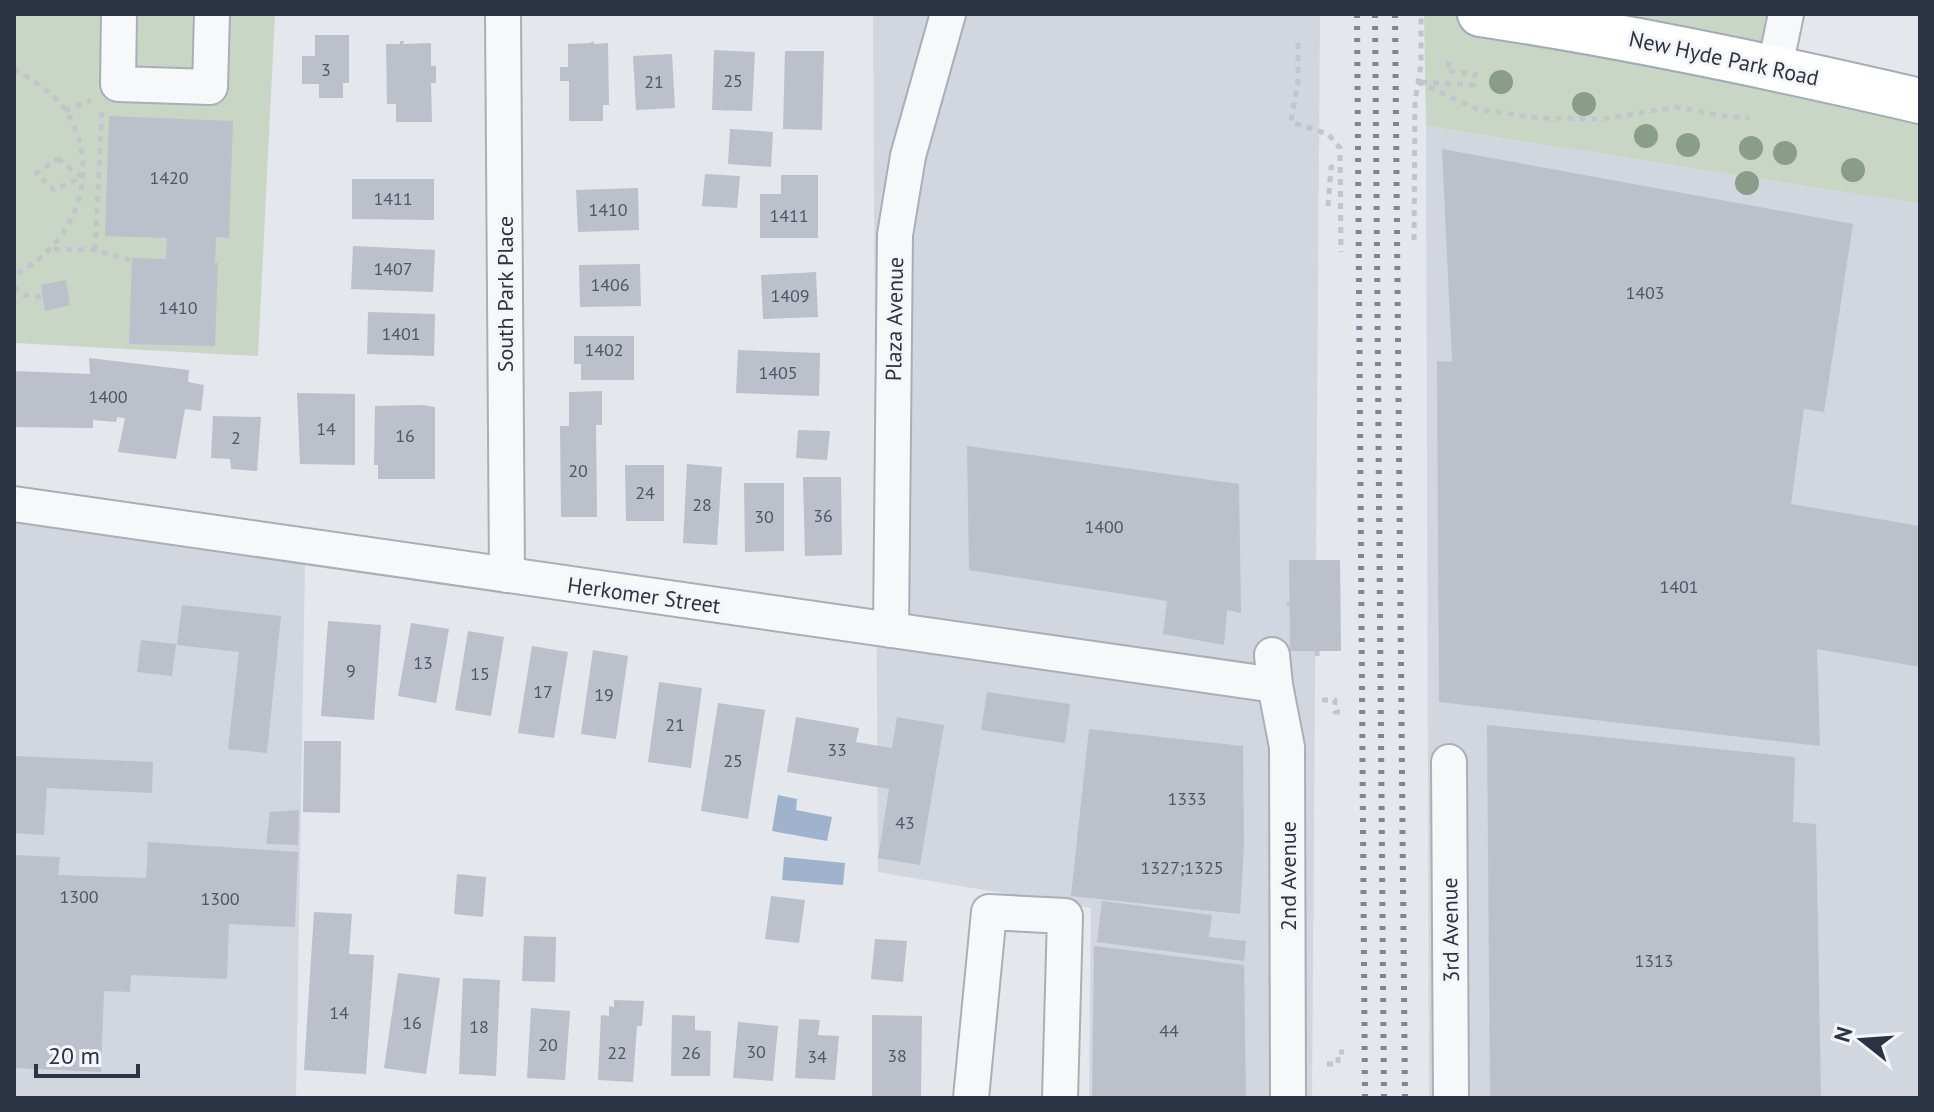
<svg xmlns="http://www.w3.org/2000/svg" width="1934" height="1112" font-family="'PT Sans',sans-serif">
	<rect width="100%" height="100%" fill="#e4e7ec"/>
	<!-- built -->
	<g fill="#d2d6de">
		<polygon points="873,14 1320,14 1312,1098 1089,1098 1091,908 878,872"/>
		<polygon points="1426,126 1920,204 1920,1098 1429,1098"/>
		<polygon points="14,517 305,564 296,1098 14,1098"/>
	</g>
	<!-- green -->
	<g fill="#c9d6c5">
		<polygon points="14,14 275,14 258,356 14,343"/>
		<polygon points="1424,14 1795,14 1786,55 1920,91 1920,204 1426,126"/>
	</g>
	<!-- water -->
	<g fill="#9fb4cc">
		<polygon points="778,795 797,799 796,810 832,817 827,841 772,831"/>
		<polygon points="784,857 845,863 843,885 782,880"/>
	</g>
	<!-- building -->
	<g fill="#bbc0ca">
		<polygon points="315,35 349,35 349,83 343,83 343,98 319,98 319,84 302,84 302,56 315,56"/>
		<polygon points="400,41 404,41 403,44 431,43 431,66 436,66 436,83 431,83 432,122 396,122 396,104 387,104 386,44 400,44"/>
		<polygon points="592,41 595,44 608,43 609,105 603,105 603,121 569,121 569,81 560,81 560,67 568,67 568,44 591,43"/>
		<polygon points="714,50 755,52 752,111 712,110"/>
		<polygon points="785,51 824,51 822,130 783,129"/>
		<polygon points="672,54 675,108 636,110 633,56"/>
		<polygon points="109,116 233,121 229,238 216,237 215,263 218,263 215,346 129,344 132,258 166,259 167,238 105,236"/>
		<polygon points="730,129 773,132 771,167 728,164"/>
		<polygon points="1442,149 1853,224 1824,412 1804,409 1791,504 1920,526 1920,667 1817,649 1820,746 1439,702 1437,361 1452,362"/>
		<polygon points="705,174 740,176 737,208 702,206"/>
		<polygon points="781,175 818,175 818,238 760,238 760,194 781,194"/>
		<polygon points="352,179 434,179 434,220 352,219"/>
		<polygon points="638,188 639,230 578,232 576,190"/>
		<polygon points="353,246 435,250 433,292 351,289"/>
		<polygon points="640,264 641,306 580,307 579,265"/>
		<polygon points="816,272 818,317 763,319 761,275"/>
		<polygon points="66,280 70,305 45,311 41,285"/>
		<polygon points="368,312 435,314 434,356 367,354"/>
		<polygon points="574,336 634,336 634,380 581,380 581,364 574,364"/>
		<polygon points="738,350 820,353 819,396 736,393"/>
		<polygon points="89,358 189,370 188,382 204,385 201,411 185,409 176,459 118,452 125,418 117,417 116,422 93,420 93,428 14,427 14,371 90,374"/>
		<polygon points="602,391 602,425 596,425 597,517 561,517 560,426 569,426 569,392"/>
		<polygon points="297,393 355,394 355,465 300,464"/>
		<polygon points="423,405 435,407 435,479 378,479 378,465 374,465 375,406"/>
		<polygon points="213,416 261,417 257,471 231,469 230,459 211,458"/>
		<polygon points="798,430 830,431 827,460 796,458"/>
		<polygon points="967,446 1239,484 1241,613 1227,610 1224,645 1163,634 1167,601 969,570"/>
		<polygon points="687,464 722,467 717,545 683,543"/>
		<polygon points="625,465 664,465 664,521 626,521"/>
		<polygon points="803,477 841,477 842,555 805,556"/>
		<polygon points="744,483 784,483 784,551 745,552"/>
		<polygon points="1289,560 1340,560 1341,651 1290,651"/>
		<polygon points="182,605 281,616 267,753 228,749 239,652 177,645"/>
		<polygon points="328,621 381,625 374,720 321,716"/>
		<polygon points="411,623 449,629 436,703 398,696"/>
		<polygon points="468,631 504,637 491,716 455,710"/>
		<polygon points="141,640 176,644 172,676 137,672"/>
		<polygon points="532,646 568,652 554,738 518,733"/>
		<polygon points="593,650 628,656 616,739 581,734"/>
		<polygon points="659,682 702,688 691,768 648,762"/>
		<polygon points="987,692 1070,704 1065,743 981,730"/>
		<polygon points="718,703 765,710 748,819 701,811"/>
		<polygon points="796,717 859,728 856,742 892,748 897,717 944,725 920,865 878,858 889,789 787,772"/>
		<polygon points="1487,725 1795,757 1793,822 1816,824 1821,1098 1490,1098"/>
		<polygon points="1089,729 1243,746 1244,845 1240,914 1071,896"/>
		<polygon points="304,741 341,741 340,813 303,812"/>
		<polygon points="14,756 153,762 152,793 47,788 44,835 14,833"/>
		<polygon points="299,810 298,845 266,844 270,812"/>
		<polygon points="148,842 298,852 295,927 229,924 227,979 131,975 130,992 104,991 101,1072 14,1068 14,855 60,857 58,875 146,878"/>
		<polygon points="457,874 486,877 483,917 454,914"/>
		<polygon points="771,896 805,900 799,943 765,939"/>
		<polygon points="1102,901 1212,915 1209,937 1246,941 1244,961 1097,942"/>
		<polygon points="314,912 352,914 349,954 374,955 366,1074 304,1070"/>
		<polygon points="524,936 556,937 555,982 522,981"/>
		<polygon points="875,939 907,941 903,982 871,979"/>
		<polygon points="1094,946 1244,965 1246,1098 1092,1098"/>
		<polygon points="398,973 440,978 426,1074 384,1068"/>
		<polygon points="463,978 500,980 496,1076 459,1074"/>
		<polygon points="614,1000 644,1001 642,1026 637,1026 633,1082 598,1080 601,1015 609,1016 609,1006 614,1007"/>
		<polygon points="531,1008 570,1011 565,1080 527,1078"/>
		<polygon points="672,1015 695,1016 695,1030 711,1031 710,1076 671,1076"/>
		<polygon points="872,1015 922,1016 921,1097 872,1096"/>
		<polygon points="799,1019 820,1020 818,1035 839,1036 835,1080 795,1078"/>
		<polygon points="738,1022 778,1026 773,1081 733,1078"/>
	</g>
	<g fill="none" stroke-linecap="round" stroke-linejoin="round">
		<!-- minor casing -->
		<g stroke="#a9aeb7" stroke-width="38">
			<g id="minor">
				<polyline points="119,14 118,84 210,87 212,14"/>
				<polyline points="503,14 507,575"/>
				<polyline points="1775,67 1786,14"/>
				<polyline points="14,504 1275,685"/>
				<polyline points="891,630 895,235 908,156 948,14"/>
				<polyline points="1272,655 1275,685 1287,747 1288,1098"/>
				<polyline points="1449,762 1451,1098"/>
				<polyline points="971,1098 989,912 1065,916 1060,1098"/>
			</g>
		</g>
		<!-- major casing -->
		<g stroke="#a3abb8" stroke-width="48">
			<path id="major" d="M1480 14C1628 36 1774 67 1920 101"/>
		</g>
		<!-- path -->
		<g stroke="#c2c5cb" stroke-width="5" stroke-dasharray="6 6" stroke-linecap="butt">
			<polyline points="1298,43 1298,81 1291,122 1328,134 1340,148 1341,252"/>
			<path d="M14 69C34 81 59 96 70 118 102 177 72 247 14 275"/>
			<polyline points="1418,82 1477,109 1538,118 1602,119 1676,107 1724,116 1750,118"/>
			<polyline points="1421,82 1474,85 1475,74 1447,71 1450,59"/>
			<polyline points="65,111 91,100"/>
			<polygon points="58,159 82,177 54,190 36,173"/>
			<polyline points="1328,206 1331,167 1340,167"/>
			<polyline points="1414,240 1415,101 1421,65 1421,14"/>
			<polyline points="54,249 95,250 130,260"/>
			<polyline points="95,250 102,111"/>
			<polyline points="14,287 24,295 43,297"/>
			<polyline points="1287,604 1290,603"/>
			<polyline points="1317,651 1317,656"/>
			<polyline points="1322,700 1335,700 1335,712 1344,712"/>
			<polyline points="1327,1064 1338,1064 1338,1052 1344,1052"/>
		</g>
		<!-- minor -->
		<use href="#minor" stroke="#f7f8fa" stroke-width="34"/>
		<!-- major -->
		<use href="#major" stroke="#fff" stroke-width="44"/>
		<!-- rail -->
		<g stroke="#7d8696" stroke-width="6" stroke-dasharray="4 8" stroke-linecap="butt">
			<polyline points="1357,14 1365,1098"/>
			<polyline points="1375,14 1384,1098"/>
			<polyline points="1395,14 1405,1098"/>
		</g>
	</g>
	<!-- trees -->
	<g fill="#899d89">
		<circle cx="1501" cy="82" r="12"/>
		<circle cx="1584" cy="104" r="12"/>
		<circle cx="1646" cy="136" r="12"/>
		<circle cx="1688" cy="145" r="12"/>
		<circle cx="1751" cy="148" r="12"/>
		<circle cx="1785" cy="153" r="12"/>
		<circle cx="1853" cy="170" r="12"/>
		<circle cx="1747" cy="183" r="12"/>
	</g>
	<g text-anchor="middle" stroke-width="6" stroke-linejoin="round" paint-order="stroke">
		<!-- number labels -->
		<g font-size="18" fill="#4f5766">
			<text x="326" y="76">3</text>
			<text x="733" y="87">25</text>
			<text x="654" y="88">21</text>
			<text x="169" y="184">1420</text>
			<text x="393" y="205">1411</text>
			<text x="608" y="216">1410</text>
			<text x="789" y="222">1411</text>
			<text x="393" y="275">1407</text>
			<text x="610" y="291">1406</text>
			<text x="1645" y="299">1403</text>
			<text x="790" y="302">1409</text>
			<text x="178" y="314">1410</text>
			<text x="401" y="340">1401</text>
			<text x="604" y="356">1402</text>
			<text x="778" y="379">1405</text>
			<text x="108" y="403">1400</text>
			<text x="326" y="435">14</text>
			<text x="405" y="442">16</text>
			<text x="236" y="444">2</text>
			<text x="578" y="477">20</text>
			<text x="645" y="499">24</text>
			<text x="702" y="511">28</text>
			<text x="823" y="522">36</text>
			<text x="764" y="523">30</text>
			<text x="1104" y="533">1400</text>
			<text x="1679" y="593">1401</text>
			<text x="423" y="669">13</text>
			<text x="351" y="677">9</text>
			<text x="480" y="680">15</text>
			<text x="543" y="698">17</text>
			<text x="604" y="701">19</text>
			<text x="675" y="731">21</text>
			<text x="837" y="756">33</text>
			<text x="733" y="767">25</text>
			<text x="1187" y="805">1333</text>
			<text x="905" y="829">43</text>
			<text x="1182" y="874">1327;1325</text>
			<text x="79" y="903">1300</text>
			<text x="220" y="905">1300</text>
			<text x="1654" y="967">1313</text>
			<text x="339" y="1019">14</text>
			<text x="412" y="1029">16</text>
			<text x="479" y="1033">18</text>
			<text x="1169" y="1037">44</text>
			<text x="548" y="1051">20</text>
			<text x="756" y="1058">30</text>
			<text x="617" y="1059">22</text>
			<text x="691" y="1059">26</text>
			<text x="897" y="1062">38</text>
			<text x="817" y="1063">34</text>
		</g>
		<!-- street labels -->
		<g font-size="22" fill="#2b3445" stroke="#f4f6f9">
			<text transform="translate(1724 58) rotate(12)" y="8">New Hyde Park Road</text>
			<text transform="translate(505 294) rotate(-90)" y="8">South Park Place</text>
			<text transform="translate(894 319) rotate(-89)" y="8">Plaza Avenue</text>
			<text transform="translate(644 595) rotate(8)" y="8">Herkomer Street</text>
			<text transform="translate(1288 876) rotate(-90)" y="8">2nd Avenue</text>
			<text transform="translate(1450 930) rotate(-91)" y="8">3rd Avenue</text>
		</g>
	</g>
	<!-- border -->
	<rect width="1934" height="1112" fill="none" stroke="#2b3445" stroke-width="32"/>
	<!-- north arrow -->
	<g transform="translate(1862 1040) rotate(287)" stroke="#f4f6f9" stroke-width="6" paint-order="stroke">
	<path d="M0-6L14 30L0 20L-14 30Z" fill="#2b3445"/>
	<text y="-12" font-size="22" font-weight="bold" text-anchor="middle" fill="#2b3445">N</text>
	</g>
	<!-- scale -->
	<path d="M36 1064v12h102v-12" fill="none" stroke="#2b3445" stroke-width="4"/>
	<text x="48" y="1064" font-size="24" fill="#2b3445" stroke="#f4f6f9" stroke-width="6" paint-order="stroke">20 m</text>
</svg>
